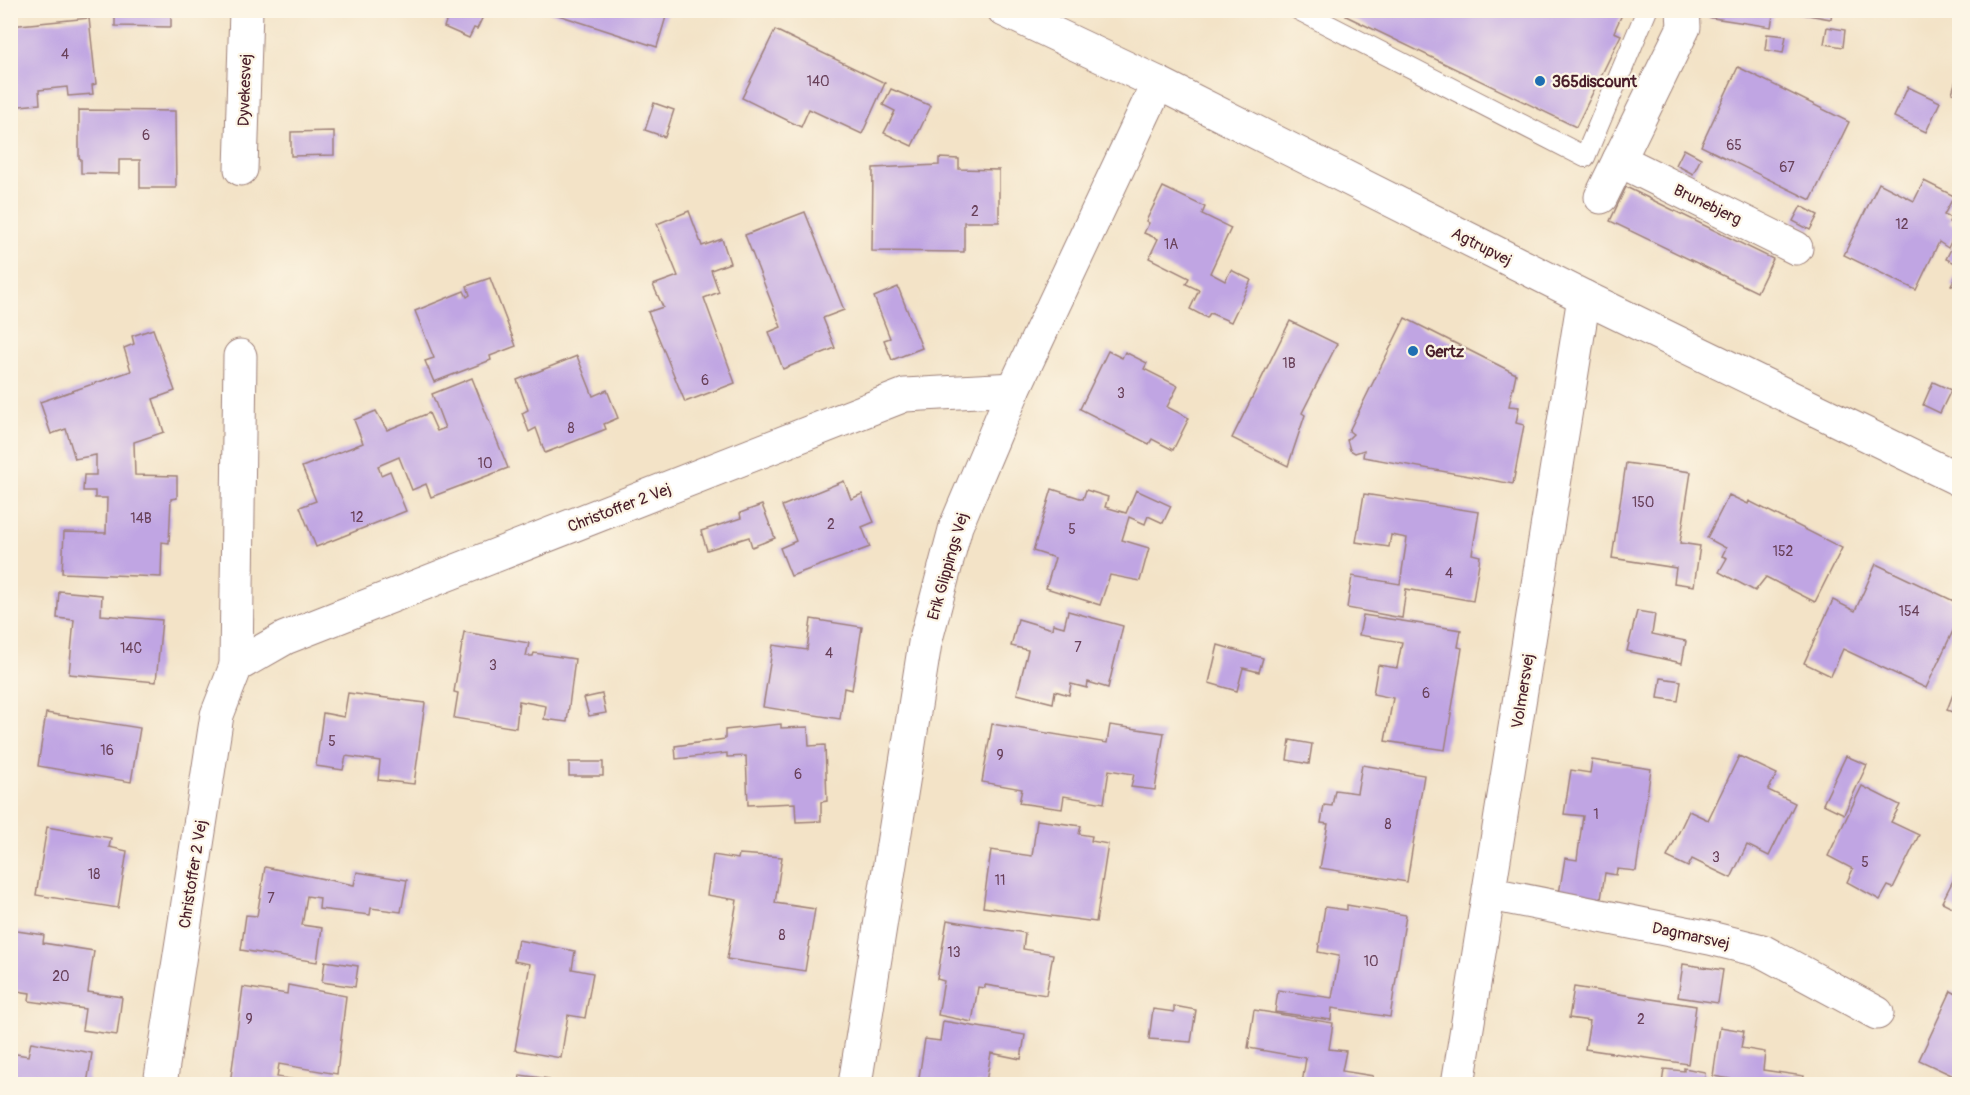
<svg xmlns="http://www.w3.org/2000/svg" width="1970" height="1095" font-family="Pangolin,sans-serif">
	<rect width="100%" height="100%" fill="#fcf5e5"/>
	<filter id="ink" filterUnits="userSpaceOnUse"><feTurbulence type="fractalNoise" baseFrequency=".0167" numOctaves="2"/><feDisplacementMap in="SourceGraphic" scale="12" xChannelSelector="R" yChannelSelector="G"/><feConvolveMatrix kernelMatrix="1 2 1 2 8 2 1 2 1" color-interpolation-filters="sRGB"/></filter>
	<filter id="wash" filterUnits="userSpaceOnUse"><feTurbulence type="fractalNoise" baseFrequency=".008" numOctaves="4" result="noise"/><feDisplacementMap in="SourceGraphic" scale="24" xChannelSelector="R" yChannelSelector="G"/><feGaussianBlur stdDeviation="1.35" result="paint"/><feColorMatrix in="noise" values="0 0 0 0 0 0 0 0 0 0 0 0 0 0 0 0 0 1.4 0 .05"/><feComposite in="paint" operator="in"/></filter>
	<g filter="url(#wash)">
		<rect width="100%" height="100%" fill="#f3e3c7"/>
		<g id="blocks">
			<!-- building -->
			<g fill="#c0a5e3">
				<polygon points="115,10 171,10 171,27 115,26"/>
				<polygon points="435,10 486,10 477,29 474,28 469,38 444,27 448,16"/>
				<polygon points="543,10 668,10 657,47"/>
				<polygon points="1342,10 1624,10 1614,32 1621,35 1576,127 1346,16 1347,13"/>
				<polygon points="1708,10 1774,10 1771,27 1707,17"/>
				<polygon points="1780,10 1832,10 1831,19"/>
				<polygon points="89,18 96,84 92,85 93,94 68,96 67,87 39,90 40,104 10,107 10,26"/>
				<polygon points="1827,27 1845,30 1843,47 1824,44"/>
				<polygon points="775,30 885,83 862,134 809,109 801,127 742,98"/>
				<polygon points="1767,34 1786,36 1783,53 1765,50"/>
				<polygon points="1738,67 1849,122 1811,200 1701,146"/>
				<polygon points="1960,67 1960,95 1952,93"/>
				<polygon points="1908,87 1940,102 1926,132 1894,117"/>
				<polygon points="891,89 931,106 912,146 884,133 895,111 883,105"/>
				<polygon points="654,103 674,110 665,137 645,130"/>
				<polygon points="79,110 175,111 176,188 140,188 140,160 119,160 119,174 81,173 81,159 79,158"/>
				<polygon points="334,131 334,155 291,156 291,132"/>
				<polygon points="1684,149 1701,158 1693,174 1676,165"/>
				<polygon points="939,158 959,159 959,169 999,170 999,222 964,222 964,252 872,251 873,168 939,165"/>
				<polygon points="1924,181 1954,196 1944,215 1951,218 1949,222 1958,227 1948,248 1939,242 1916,290 1844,255 1879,183 1914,201"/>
				<polygon points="1163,187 1205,207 1202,214 1231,228 1210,273 1225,281 1231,270 1251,280 1231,322 1210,313 1207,318 1190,309 1199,290 1186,284 1189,278 1149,258 1158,239 1144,233 1149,223 1146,221"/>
				<polygon points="1626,187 1773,259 1757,292 1610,221"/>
				<polygon points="1801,206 1818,215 1810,230 1793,221"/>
				<polygon points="689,211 702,246 722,239 730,263 711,270 719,292 704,298 735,383 685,402 648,312 663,307 653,285 678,276 657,224"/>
				<polygon points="805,212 844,310 823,318 835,348 783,369 769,332 781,327 745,235"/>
				<polygon points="1960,232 1960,265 1946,259"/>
				<polygon points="1960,268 1960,289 1951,285"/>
				<polygon points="490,278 516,346 490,356 491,360 434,382 425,361 434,358 415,311 464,291 467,297 470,295 467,286"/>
				<polygon points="898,287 922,348 892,360 884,340 890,338 874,297"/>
				<polygon points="1405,318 1516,374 1509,406 1519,407 1516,423 1524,425 1513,484 1363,457 1364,450 1355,453 1350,450 1347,440 1353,434 1349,431"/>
				<polygon points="1290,321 1337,344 1302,413 1305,415 1288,466 1232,438"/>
				<polygon points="153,329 175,391 153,399 164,432 134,442 135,475 177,476 177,498 171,499 169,543 162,542 161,577 62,573 64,532 106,533 107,498 95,498 95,491 83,491 84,475 96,475 96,455 75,459 66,429 51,434 40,402 131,371 124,348 134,344 132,336"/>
				<polygon points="1108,351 1122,358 1125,352 1147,363 1144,369 1178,386 1167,407 1189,418 1173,450 1152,439 1149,444 1080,409"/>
				<polygon points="577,356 593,396 607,390 618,418 604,424 606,429 545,453 536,428 529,432 522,413 528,410 517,380"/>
				<polygon points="472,378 508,468 431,497 426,484 412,490 399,457 378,466 381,475 390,471 406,511 316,547 300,507 316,501 302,467 363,443 354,420 376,411 387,430 429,413 437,431 445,428 432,394"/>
				<polygon points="1933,382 1951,390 1940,413 1923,405"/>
				<polygon points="1626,463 1691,472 1680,543 1700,546 1694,586 1674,583 1676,568 1612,558"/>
				<polygon points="844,481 851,499 862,494 874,522 862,527 870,547 791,576 780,548 796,541 782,506"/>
				<polygon points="1052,489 1083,499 1086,490 1108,497 1105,507 1126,513 1136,490 1171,506 1163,523 1148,516 1145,524 1129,517 1122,540 1149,548 1140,581 1110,575 1100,605 1046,588 1055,558 1033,551"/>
				<polygon points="1364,494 1479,512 1472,554 1480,556 1473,601 1406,589 1402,618 1347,608 1352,576 1400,584 1407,538 1391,535 1389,547 1356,542"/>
				<polygon points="1729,495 1748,504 1749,501 1842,548 1815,602 1766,577 1755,591 1719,572 1727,558 1722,556 1726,548 1707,538"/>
				<polygon points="762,505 775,538 752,547 749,537 707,550 701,531 741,518 740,513"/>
				<polygon points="1876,564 1960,604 1960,616 1926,688 1843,649 1831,676 1804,663 1833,600 1855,611"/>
				<polygon points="59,591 102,595 101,615 162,620 156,682 69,674 74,620 57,618"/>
				<polygon points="1068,611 1123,626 1108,688 1088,682 1087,688 1071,684 1069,695 1055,691 1053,703 1017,694 1028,650 1011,646 1018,619 1052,629 1053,624 1064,627"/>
				<polygon points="1637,611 1655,614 1652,634 1686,641 1682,663 1627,651"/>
				<polygon points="1363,615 1461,630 1458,647 1462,648 1445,750 1385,741 1393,698 1373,694 1378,665 1397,668 1402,642 1359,635"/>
				<polygon points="811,619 862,627 852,690 844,688 840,719 763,707 773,645 807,650"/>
				<polygon points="464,632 529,643 526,656 533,656 534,653 575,659 567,722 544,719 546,706 519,701 516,728 454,718 458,693 454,692"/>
				<polygon points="1218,645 1263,658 1259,672 1243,668 1237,691 1209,683"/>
				<polygon points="1960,676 1960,715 1947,710"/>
				<polygon points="1661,678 1681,681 1678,701 1658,698"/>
				<polygon points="348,693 425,703 414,784 378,780 380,761 346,756 343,770 316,766 323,713 344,717"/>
				<polygon points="602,694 606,713 589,716 584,698"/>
				<polygon points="46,713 140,728 131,782 38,766"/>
				<polygon points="781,724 781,728 808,727 809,746 825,745 827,801 821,802 821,821 796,822 795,803 748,805 746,756 727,757 727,753 676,759 675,746 725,739 725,730"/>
				<polygon points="992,724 1107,743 1110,725 1164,733 1155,790 1131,787 1134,774 1109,770 1104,803 1064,796 1062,809 1019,803 1022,789 982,782"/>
				<polygon points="1290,740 1312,744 1309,764 1287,760"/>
				<polygon points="1739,756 1777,774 1768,790 1795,803 1769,856 1747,845 1731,878 1692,859 1688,867 1667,857 1689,811 1708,820"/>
				<polygon points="1846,756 1867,765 1844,814 1823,804"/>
				<polygon points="1592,760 1651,769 1636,871 1617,869 1616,875 1605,873 1601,899 1559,894 1565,858 1577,860 1583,816 1564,814 1571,770 1590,773"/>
				<rect x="569" y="762" width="34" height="14"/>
				<polygon points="1362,765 1424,775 1407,882 1320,868 1328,824 1321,823 1324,805 1332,806 1335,790 1357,793"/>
				<polygon points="1862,786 1900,805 1891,822 1919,835 1893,888 1888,886 1880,900 1847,882 1853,869 1828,856"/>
				<polygon points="1037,820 1081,826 1079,834 1092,836 1091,841 1108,844 1096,922 983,907 991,850 1032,856"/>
				<polygon points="47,827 111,838 109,847 127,851 118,908 36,895"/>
				<polygon points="739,854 782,857 775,903 815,909 805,971 727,959 737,900 707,895 713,855 738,859"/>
				<polygon points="265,867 354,885 357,872 407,880 401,912 371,908 370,915 319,909 320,898 307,896 302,925 322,928 317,962 241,950 246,915 257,916"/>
				<polygon points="1960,867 1960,911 1942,902"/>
				<polygon points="1347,905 1406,915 1390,1017 1332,1008 1331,1020 1275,1012 1278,990 1332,998 1339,956 1318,952 1325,907 1347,910"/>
				<polygon points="947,920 1025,933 1023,949 1053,954 1046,995 985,985 985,988 978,987 972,1022 938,1015 944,981 937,979"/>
				<polygon points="10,930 44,935 43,943 94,951 88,992 122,997 117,1035 82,1030 85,1009 29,1001 30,993 10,990"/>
				<polygon points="518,940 575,951 572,969 593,973 585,1018 568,1015 561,1058 515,1050 530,964 514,961"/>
				<polygon points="325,961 358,966 355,987 322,982"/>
				<polygon points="1683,964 1723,970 1718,1003 1678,997"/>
				<polygon points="288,985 346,996 337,1074 279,1064 277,1077 296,1080 295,1084 230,1084 243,987 287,994"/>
				<polygon points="1574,987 1696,1006 1688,1064 1585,1049 1590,1021 1569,1018"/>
				<polygon points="1951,991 1960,996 1960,1079 1919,1060"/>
				<polygon points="1174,1006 1196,1010 1191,1042 1149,1039 1153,1009 1174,1012"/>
				<polygon points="1254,1010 1333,1023 1329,1049 1346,1051 1342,1071 1373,1076 1372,1084 1302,1084 1306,1058 1248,1048"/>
				<polygon points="943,1021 1025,1035 1021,1059 991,1053 986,1082 992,1084 918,1084 925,1039 940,1041"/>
				<polygon points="1720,1027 1744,1031 1741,1048 1765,1052 1763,1070 1804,1076 1802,1084 1730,1084 1731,1079 1713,1076"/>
				<polygon points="31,1042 92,1053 87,1084 10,1084 10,1053 28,1056"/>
				<polygon points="1684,1068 1705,1072 1704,1084 1662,1084 1664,1069 1684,1071"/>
				<polygon points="520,1075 549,1079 549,1084 519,1084"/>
			</g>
		</g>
	</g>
	<g filter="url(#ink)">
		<use href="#blocks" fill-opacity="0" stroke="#9e8179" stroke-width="1.5"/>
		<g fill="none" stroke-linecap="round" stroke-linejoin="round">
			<!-- service casing -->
			<g stroke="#9e8179" stroke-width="22">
				<polyline id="service" points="1299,10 1585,157 1647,10"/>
			</g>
			<!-- minor casing -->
			<g stroke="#9e8179" stroke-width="35">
				<g id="minor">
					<polyline points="1619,160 1796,248"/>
					<polyline points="241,169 246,10"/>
					<polyline points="1601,197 1684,27 1683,10"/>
					<polyline points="236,666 240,356"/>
					<polyline points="1491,894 1710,938 1762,951 1877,1013"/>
					<polyline points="160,1084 217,715 236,666 285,638 905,395 1014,389"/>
					<polyline points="855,1084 925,643 956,526 1014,389 1158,83"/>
					<polyline points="1458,1084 1584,297"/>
				</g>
			</g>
			<!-- tertiary casing -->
			<g stroke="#9e8179" stroke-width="35">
				<polyline id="tertiary" points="1004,10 1158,83 1584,297 1960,480"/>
			</g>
			<!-- service -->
			<use href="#service" stroke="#fff" stroke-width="20"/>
			<!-- minor -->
			<use href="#minor" stroke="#fff" stroke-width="33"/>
			<!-- tertiary -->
			<use href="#tertiary" stroke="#fff" stroke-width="33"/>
		</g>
	</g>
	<!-- markers -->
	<g fill="#1f6fb2" stroke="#fcf5e5" stroke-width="2">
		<circle cx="1540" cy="81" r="6"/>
		<circle cx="1413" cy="351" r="6"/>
	</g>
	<g text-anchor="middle" stroke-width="4.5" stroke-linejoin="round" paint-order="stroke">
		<!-- number labels -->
		<g font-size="14" fill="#684059">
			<text x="65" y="59">4</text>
			<text x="818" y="86">140</text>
			<text x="146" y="140">6</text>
			<text x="1734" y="150">65</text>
			<text x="1787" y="172">67</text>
			<text x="975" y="216">2</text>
			<text x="1902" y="229">12</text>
			<text x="1171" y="249">1A</text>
			<text x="1289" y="368">1B</text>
			<text x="705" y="385">6</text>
			<text x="1121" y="398">3</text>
			<text x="571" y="433">8</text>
			<text x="485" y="468">10</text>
			<text x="1643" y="507">150</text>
			<text x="357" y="522">12</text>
			<text x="141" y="523">14B</text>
			<text x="831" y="529">2</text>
			<text x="1072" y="534">5</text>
			<text x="1783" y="556">152</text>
			<text x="1449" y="578">4</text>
			<text x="1909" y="616">154</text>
			<text x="1078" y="652">7</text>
			<text x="131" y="653">14C</text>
			<text x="829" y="658">4</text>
			<text x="493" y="670">3</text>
			<text x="1426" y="698">6</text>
			<text x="332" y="746">5</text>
			<text x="107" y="755">16</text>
			<text x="1000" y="760">9</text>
			<text x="798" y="779">6</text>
			<text x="1596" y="819">1</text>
			<text x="1388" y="829">8</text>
			<text x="1716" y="862">3</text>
			<text x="1865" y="867">5</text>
			<text x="94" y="879">18</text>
			<text x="1000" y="885">11</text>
			<text x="271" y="903">7</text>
			<text x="782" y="940">8</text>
			<text x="954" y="957">13</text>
			<text x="1371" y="966">10</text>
			<text x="61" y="981">20</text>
			<text x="249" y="1024">9</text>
			<text x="1641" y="1024">2</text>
		</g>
		<!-- poi labels -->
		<g font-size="16" font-weight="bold" fill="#4a1f2b" stroke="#fcf5e5" text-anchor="start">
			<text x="1552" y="87">365discount</text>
			<text x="1425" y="357">Gertz</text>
		</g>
		<!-- street labels -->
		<g font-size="16" fill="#4a1f2b" stroke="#fcf5e5">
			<text transform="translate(244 90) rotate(-88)" y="6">Dyvekesvej</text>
			<text transform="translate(1708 204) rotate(26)" y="6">Brunebjerg</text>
			<text transform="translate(1482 246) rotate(27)" y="6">Agtrupvej</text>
			<text transform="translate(619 507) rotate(-21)" y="6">Christoffer 2 Vej</text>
			<text transform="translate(947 566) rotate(-74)" y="6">Erik Glippings Vej</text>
			<text transform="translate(1522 691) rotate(-81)" y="6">Volmersvej</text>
			<text transform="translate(192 874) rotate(-81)" y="6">Christoffer 2 Vej</text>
			<text transform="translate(1691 935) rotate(12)" y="6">Dagmarsvej</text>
		</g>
	</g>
	<!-- margin -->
	<rect width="1970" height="1095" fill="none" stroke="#fcf5e5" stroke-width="36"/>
</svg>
